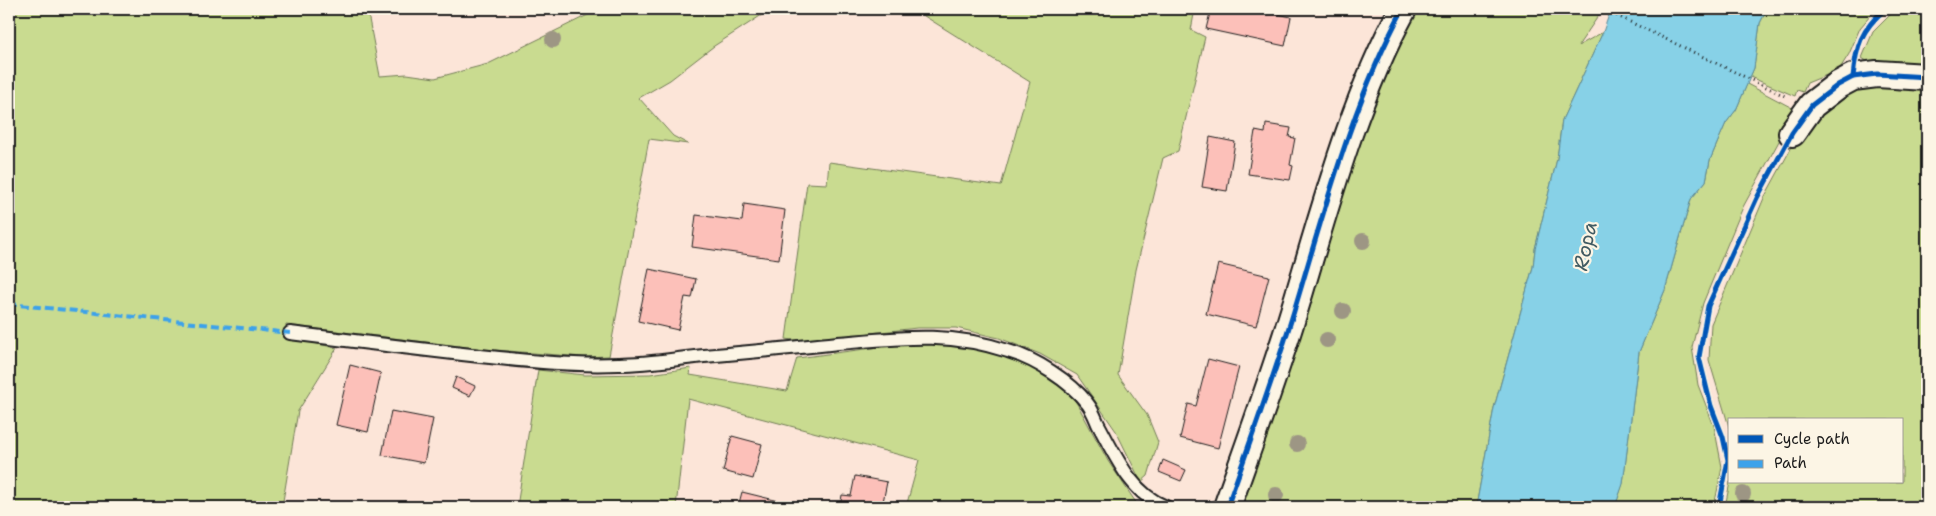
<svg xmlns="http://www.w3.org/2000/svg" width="1936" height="516" font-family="'Shantell Sans',sans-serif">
	<rect width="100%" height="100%" fill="#fce5d8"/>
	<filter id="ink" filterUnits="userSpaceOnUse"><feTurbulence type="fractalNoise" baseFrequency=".02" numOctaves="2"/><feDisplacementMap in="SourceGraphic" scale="10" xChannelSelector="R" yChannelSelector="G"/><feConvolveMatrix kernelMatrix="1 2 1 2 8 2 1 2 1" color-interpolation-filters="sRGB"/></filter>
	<g filter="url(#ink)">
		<!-- green -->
		<g fill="#c9db90" stroke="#727c56">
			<polygon points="9,9 367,9 380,76 407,74 435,78 488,64 600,9 771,9 714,46 670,80 639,98 673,136 688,144 649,139 609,356 583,357 483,349 286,325 285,337 337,348 298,411 282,507 9,507"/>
			<polygon points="913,9 1195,9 1191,30 1205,37 1178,151 1163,158 1136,270 1118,375 1147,415 1158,442 1148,476 1141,482 1116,431 1077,375 1040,354 999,338 956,328 917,328 799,341 786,339 807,183 827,184 829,162 1001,186 1030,82"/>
			<polygon points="1416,9 1587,9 1599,15 1578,46 1603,32 1562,120 1557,159 1535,249 1533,267 1494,408 1476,507 1239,507 1365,121"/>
			<polygon points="1767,9 1876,9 1860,28 1849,54 1839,70 1807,83 1803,92 1797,90 1795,96 1750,77 1754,68 1760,23"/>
			<polygon points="1896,9 1927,9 1927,71 1879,69 1862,58 1873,32"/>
			<polygon points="1747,84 1796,110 1743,207 1703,303 1692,347 1698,385 1714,426 1722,467 1714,507 1615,507 1623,483 1639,352 1665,290 1691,199 1706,181 1710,160 1719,139 1726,123 1736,110"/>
			<polygon points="1886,86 1927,90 1927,507 1725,507 1730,482 1902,482 1902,420 1730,420 1730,430 1709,360 1711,324 1764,198 1800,132 1828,105 1853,88"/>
			<polygon points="918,342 964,345 993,351 1026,363 1058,384 1075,400 1108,461 1139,507 906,507 919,460 688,399 676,507 517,507 538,370 585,375 650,374 691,368 690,375 787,391 797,358"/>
		</g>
		<!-- water -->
		<polygon fill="#87d1e7" stroke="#5c8996" points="1611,9 1767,9 1760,23 1754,68 1736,110 1726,123 1719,139 1710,160 1706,181 1691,199 1665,290 1639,352 1623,484 1615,507 1476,507 1494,408 1533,267 1535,249 1557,159 1562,120 1603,32"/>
		<!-- building -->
		<g fill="#fcc0b9" stroke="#1c1c1c">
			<polygon points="1211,9 1256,9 1291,17 1285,46 1206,29"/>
			<polygon points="1266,124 1291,128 1289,137 1295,138 1290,165 1293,166 1290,180 1248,174 1255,131 1265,133"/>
			<polygon points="1210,137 1235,142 1227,191 1202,187"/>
			<polygon points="744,204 785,210 779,259 692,247 696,215 742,221"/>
			<polygon points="1218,264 1269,276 1256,326 1206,314"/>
			<polygon points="649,269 696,279 692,298 685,297 678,330 638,321"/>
			<polygon points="1208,359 1239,367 1218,448 1180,438 1188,404 1196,406"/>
			<polygon points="350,365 381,373 368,432 336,425"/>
			<polygon points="456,377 475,386 470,396 452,388"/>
			<polygon points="391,411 433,419 424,463 382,455"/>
			<polygon points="732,436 762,444 753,479 723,471"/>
			<polygon points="1163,460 1186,470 1181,481 1159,472"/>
			<polygon points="855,476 887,482 882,507 840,507 842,495 851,496"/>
			<polygon points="742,492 787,503 786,507 738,507"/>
		</g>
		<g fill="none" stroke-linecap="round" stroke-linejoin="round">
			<!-- service casing -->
			<g stroke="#1c1c1c" stroke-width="16">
				<path id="service" d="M290 333C353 341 417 349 480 356 526 361 572 366 619 364 648 364 675 359 704 356 749 352 793 348 838 343 900 338 947 331 1008 351 1035 359 1070 381 1087 403 1092 409 1095 417 1098 424 1115 455 1131 494 1166 507"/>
			</g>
			<!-- minor casing -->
			<g stroke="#1c1c1c" stroke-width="30">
				<g id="minor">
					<polyline points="1792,133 1812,105 1838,85 1853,77 1877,74 1927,77"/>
					<path d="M1227 507C1250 442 1274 377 1294 311 1325 209 1352 103 1403 9"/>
				</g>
			</g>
			<!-- path -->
			<polyline stroke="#1c1c1c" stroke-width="3" stroke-dasharray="1 4" stroke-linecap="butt" points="1603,9 1787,97"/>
			<!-- service -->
			<use href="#service" stroke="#fcf5e5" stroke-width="12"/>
			<!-- minor -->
			<use href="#minor" stroke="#fcf5e5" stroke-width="26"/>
			<!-- quiet -->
			<polyline stroke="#3da2ea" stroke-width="4" stroke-dasharray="8 4" stroke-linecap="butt" points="9,304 290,333"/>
			<!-- cycleway casing -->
			<g stroke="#fcf5e5" stroke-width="8">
				<g id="cycleway">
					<path d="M1853 77C1856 46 1861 30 1885 9"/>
					<path d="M1227 507C1250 442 1274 377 1294 311 1325 209 1352 103 1403 9"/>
					<polyline points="1719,507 1728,460 1723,437 1711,406 1699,357 1708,306 1757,198 1792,133 1812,105 1838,85 1853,77 1877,74 1927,77"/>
				</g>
			</g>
			<!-- cycleway -->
			<use href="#cycleway" stroke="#0057b8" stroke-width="5"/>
		</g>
		<!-- trees -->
		<g fill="#9d9684">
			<circle cx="553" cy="40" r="8"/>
			<circle cx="1363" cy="241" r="8"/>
			<circle cx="1343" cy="311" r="8"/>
			<circle cx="1327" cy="340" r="8"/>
			<circle cx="1297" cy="444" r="8"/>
			<circle cx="1743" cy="494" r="8"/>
			<circle cx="1276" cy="495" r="8"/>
		</g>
	</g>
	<g text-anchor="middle" stroke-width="4.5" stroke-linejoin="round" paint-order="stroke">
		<!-- water labels -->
		<g font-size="20" font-style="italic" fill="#415b63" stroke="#fcf5e5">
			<text transform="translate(1585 246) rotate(-78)" y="7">Ropa</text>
		</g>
	</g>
	<!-- margin -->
	<rect width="1936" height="516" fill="none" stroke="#fcf5e5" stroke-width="30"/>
	<rect x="15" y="15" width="1906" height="486" fill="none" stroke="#1c1c1c" stroke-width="2" filter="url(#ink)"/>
	<!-- legend -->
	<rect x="1728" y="418" width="175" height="65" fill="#fcf5e5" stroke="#a29e95"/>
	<rect x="1738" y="435" width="25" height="8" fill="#0057b8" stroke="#a29e95"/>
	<text x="1774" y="444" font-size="15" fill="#1c1c1c">Cycle path</text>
	<rect x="1738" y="460" width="25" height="8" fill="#3da2ea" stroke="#a29e95"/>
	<text x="1774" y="468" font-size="15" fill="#1c1c1c">Path</text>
</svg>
